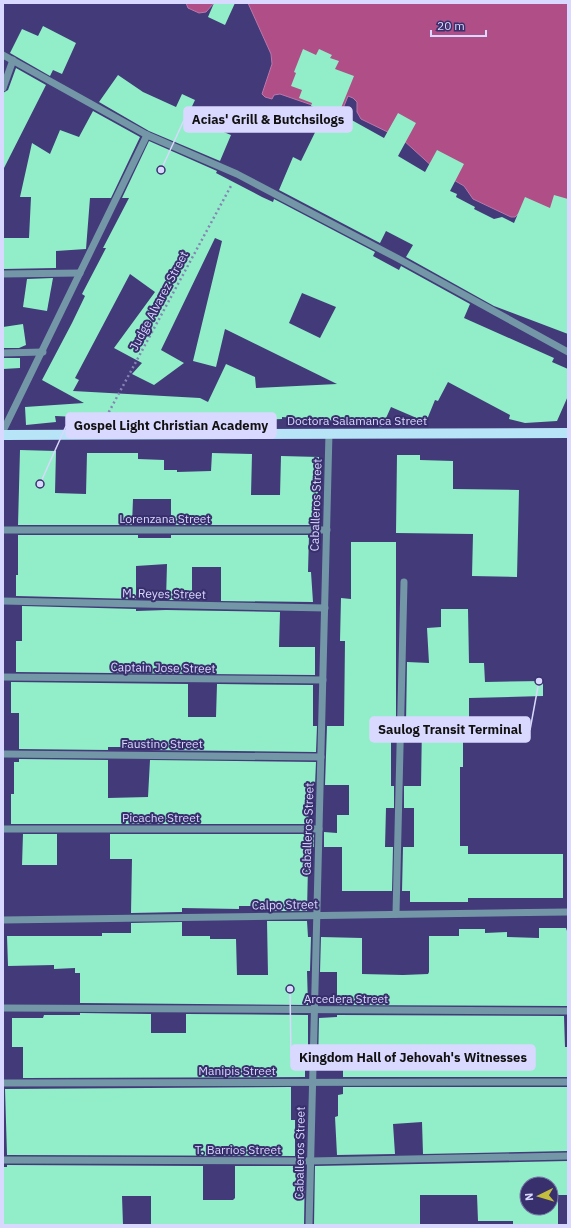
<svg xmlns="http://www.w3.org/2000/svg" width="571" height="1228" font-family="'IBM Plex Sans',sans-serif">
	<rect width="100%" height="100%" fill="#423a79"/>
	<!-- water -->
	<g fill="#b04e87" stroke="#bc77ab">
		<polygon points="186,3 214,3 206,12 199,13 188,8"/>
		<polygon points="248,3 568,3 568,219 520,212 515,217 511,217 473,199 464,186 435,169 402,139 361,119 357,112 357,102 353,98 348,96 342,111 335,113 280,94 274,95 272,99 265,97 262,94 272,64 271,54"/>
	</g>
	<!-- building -->
	<g fill="#91eec8" fill-rule="evenodd">
		<polygon points="214,3 235,3 225,25 208,17"/>
		<polygon points="43,26 76,43 62,74 53,70 50,76 10,53 22,29 38,36"/>
		<polygon points="303,49 316,55 319,49 332,55 330,58 339,61 335,69 354,76 339,113 384,138 398,113 416,123 398,156 425,172 437,150 464,164 450,191 457,194 456,197 475,207 474,209 494,219 502,217 514,223 525,197 550,208 554,195 568,199 568,334 494,306 406,257 413,245 386,231 380,243 279,190 293,157 301,161 325,112 311,106 312,103 299,98 302,90 291,86 296,73 294,72"/>
		<polygon points="16,68 46,85 3,170 3,93 8,90"/>
		<polygon points="118,75 143,92 176,107 182,94 195,100 187,117 231,135 220,161 149,131 99,102"/>
		<polygon points="93,111 140,137 111,198 90,198 86,249 56,251 56,268 3,269 3,238 29,238 31,197 20,197 32,143 50,154 60,130 79,137"/>
		<path d="M149 141 217 171 216 173 262 197 273 202 274 199 375 252 373 256 399 270 401 266 470 304 464 318 554 358 552 362 568 369V396L557 421 525 423 509 419 510 415 448 382 438 401 435 400 426 422 391 407 382 427 369 423 282 417V419L257 420V422L220 424V420L197 419 194 425H165L101 415V418L55 416 56 422 26 425 25 407 84 403 42 380 72 323 85 296 82 294 106 248H103L129 198H122ZM215 238 222 241 193 361 216 367 225 329 337 384 256 388 255 377 226 364 208 402 200 398 73 391 79 380 75 378 130 274 155 292 114 348 142 363 132 374 154 385 184 363 161 350ZM302 293 336 307 320 338 289 323Z"/>
		<polygon points="53,278 47,311 23,307 27,279"/>
		<polygon points="23,324 26,345 19,348 3,348 3,327"/>
		<polygon points="3,358 20,358 20,368 3,369"/>
		<polygon points="20,450 56,451 55,493 86,494 87,453 138,453 138,459 164,460 164,470 177,470 177,472 211,471 212,453 252,454 251,495 280,495 281,456 319,457 318,525 171,525 171,499 133,499 132,525 18,525"/>
		<polygon points="397,455 420,455 420,460 453,461 453,489 519,490 517,577 472,576 473,534 396,533"/>
		<polygon points="18,535 138,535 138,538 171,538 171,535 309,535 308,572 311,572 313,602 221,601 221,567 192,567 192,600 166,600 167,564 136,566 136,599 16,596 16,575 18,575"/>
		<polygon points="351,542 396,542 396,724 391,724 391,786 394,786 394,808 386,808 385,847 393,847 392,891 342,891 342,847 324,847 324,832 337,833 337,815 349,815 349,785 325,785 327,726 344,726 345,641 340,641 341,598 351,599"/>
		<polygon points="22,606 136,609 136,611 166,610 280,612 279,647 315,647 315,675 16,672 16,641 22,641"/>
		<polygon points="441,609 468,609 469,663 484,663 485,682 543,681 543,696 469,698 469,724 463,724 463,767 460,767 460,846 468,846 468,854 563,854 563,898 468,898 468,902 410,902 410,891 402,891 403,847 414,847 414,808 404,808 404,786 421,786 422,724 406,724 407,662 429,663 427,628 441,627"/>
		<polygon points="11,682 188,684 188,717 216,717 217,684 313,685 313,726 317,726 316,752 150,750 150,747 108,747 108,750 19,749 19,713 11,713"/>
		<polygon points="19,759 108,760 108,798 148,797 150,760 316,762 315,785 310,785 309,788 308,824 11,824 11,794 14,794 14,762 19,762"/>
		<polygon points="23,834 57,834 57,865 22,865"/>
		<polygon points="110,834 314,834 314,847 311,847 310,866 308,866 307,911 267,911 267,906 239,906 239,909 182,908 182,912 131,913 132,859 110,859"/>
		<polygon points="267,921 307,921 308,937 311,937 310,971 307,971 308,1005 80,1003 80,973 75,973 75,968 54,969 54,965 8,966 7,936 102,936 102,933 131,933 131,923 182,922 182,936 210,936 210,939 236,939 237,975 268,975"/>
		<polygon points="539,928 566,928 568,934 568,1006 337,1005 337,972 320,972 321,937 362,938 362,974 403,975 428,974 429,972 429,936 459,936 459,929 485,929 485,933 507,932 507,937 539,938"/>
		<polygon points="80,1013 151,1014 151,1033 186,1033 186,1014 308,1015 308,1066 305,1066 305,1077 23,1078 23,1047 12,1047 12,1018 43,1018 44,1015 80,1015"/>
		<polygon points="337,1015 564,1016 565,1047 568,1047 568,1077 343,1077 343,1065 318,1066 319,1018 337,1017"/>
		<polygon points="291,1087 291,1120 295,1120 295,1156 7,1155 5,1089"/>
		<polygon points="343,1087 568,1087 568,1151 423,1154 422,1122 393,1124 395,1154 337,1155 335,1117 338,1116 338,1095 343,1094"/>
		<path d="M568 1161V1195H558V1225H513V1221H478L477 1195H420V1225H314L315 1166ZM527 1184H551V1208H527Z"/>
		<polygon points="7,1165 203,1166 203,1200 233,1200 235,1198 235,1166 305,1166 304,1225 151,1225 151,1196 122,1196 123,1225 3,1225 3,1167 7,1167"/>
	</g>
	<g fill="none" stroke-linecap="round" stroke-linejoin="round">
		<!-- path -->
		<polyline stroke="#8883b7" stroke-width="2.5" stroke-dasharray="2 3" stroke-linecap="butt" points="104,421 232,184"/>
		<!-- minor -->
		<g stroke="#7397a7" stroke-width="7">
			<polyline points="3,55 147,135 237,174 397,258 568,352"/>
			<polyline points="3,88 13,60"/>
			<polyline points="3,274 80,273"/>
			<polyline points="3,353 43,352"/>
			<polyline points="3,431 147,135"/>
			<polyline points="3,530 327,530"/>
			<polyline points="3,601 325,608"/>
			<polyline points="3,677 323,680"/>
			<polyline points="3,754 321,757"/>
			<polyline points="3,829 319,829"/>
			<polyline points="396,914 404,582"/>
			<polyline points="3,920 568,912"/>
			<polyline points="3,1008 568,1011"/>
			<polyline points="3,1083 568,1082"/>
			<polyline points="3,1160 310,1161 568,1156"/>
			<polyline points="309,1225 329,433"/>
		</g>
		<!-- major -->
		<polyline stroke="#b8e4f7" stroke-width="10" points="3,435 568,433"/>
	</g>
	<g text-anchor="middle" stroke-width="4" stroke-linejoin="round" paint-order="stroke">
		<!-- street labels -->
		<g font-size="12" fill="#d9d8fe" stroke="#382f6d">
			<text transform="translate(159 301) rotate(-62)" y="4">Judge Alvarez Street</text>
			<text x="357" y="425">Doctora Salamanca Street</text>
			<text transform="translate(316 505) rotate(-88)" y="4">Caballeros Street</text>
			<text x="165" y="523">Lorenzana Street</text>
			<text transform="translate(164 594) rotate(1)" y="4">M. Reyes Street</text>
			<text transform="translate(163 668) rotate(1)" y="4">Captain Jose Street</text>
			<text x="162" y="748">Faustino Street</text>
			<text x="161" y="822">Picache Street</text>
			<text transform="translate(308 829) rotate(-88)" y="4">Caballeros Street</text>
			<text transform="translate(285 905) rotate(-1)" y="4">Calpo Street</text>
			<text x="346" y="1003">Arcedera Street</text>
			<text x="237" y="1075">Manipis Street</text>
			<text x="238" y="1154">T. Barrios Street</text>
			<text transform="translate(300 1153) rotate(-89)" y="4">Caballeros Street</text>
		</g>
	</g>
	<!-- callouts -->
	<path fill="none" stroke="#d9d8fe" stroke-width="1.5" d="M161 170L184 120M40 484L66 426M539 681L530 730M290 989L291 1058"/>
	<g fill="#d9d8fe" stroke="#382f6d" stroke-width="1.5">
		<circle cx="161" cy="170" r="4"/>
		<circle cx="40" cy="484" r="4"/>
		<circle cx="539" cy="681" r="4"/>
		<circle cx="290" cy="989" r="4"/>
	</g>
	<g fill="#d9d8fe" stroke="#d9d8fe" stroke-width="1.5">
		<rect x="184" y="107" width="168" height="25" rx="4"/>
		<rect x="66" y="413" width="210" height="25" rx="4"/>
		<rect x="370" y="717" width="160" height="25" rx="4"/>
		<rect x="291" y="1045" width="244" height="25" rx="4"/>
	</g>
	<g font-size="13" text-anchor="middle" font-weight="bold" fill="#111">
		<text x="268" y="124">Acias' Grill &amp; Butchsilogs</text>
		<text x="171" y="430">Gospel Light Christian Academy</text>
		<text x="450" y="734">Saulog Transit Terminal</text>
		<text x="413" y="1062">Kingdom Hall of Jehovah's Witnesses</text>
	</g>
	<!-- border -->
	<rect width="571" height="1228" fill="none" stroke="#d9d8fe" stroke-width="8"/>
	<!-- north arrow -->
	<g transform="translate(539 1196) rotate(265)"><circle r="19" fill="#382f6d" stroke="#7873a7"/>
	<path d="M0-3L7 15L0 10L-7 15Z" fill="#c3bd3e"/>
	<text y="-6" font-size="11" font-weight="bold" text-anchor="middle" fill="#d9d8fe">N</text>
	</g>
	<!-- scale -->
	<path d="M431 30v6h55v-6" fill="none" stroke="#d9d8fe" stroke-width="2"/>
	<text x="437" y="30" font-size="12" fill="#d9d8fe" stroke="#382f6d" stroke-width="3" paint-order="stroke">20 m</text>
</svg>
